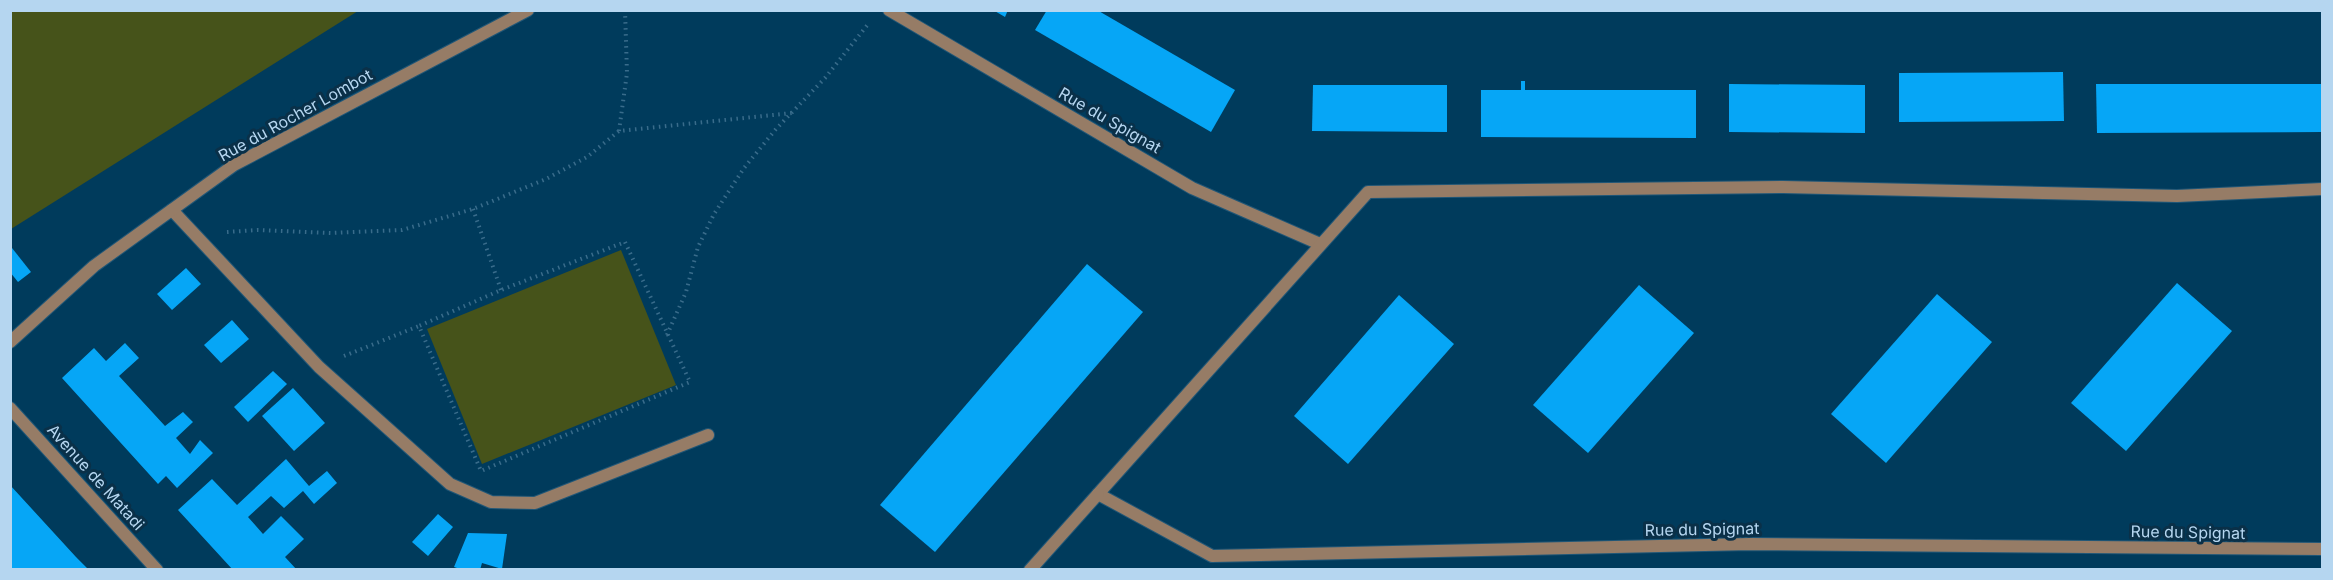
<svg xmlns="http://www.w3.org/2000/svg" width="2333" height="580" font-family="Inter,sans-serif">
	<rect width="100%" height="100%" fill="#003b5c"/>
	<!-- green -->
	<g fill="#46531a">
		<polygon points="11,10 358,10 358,11 11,229"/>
		<polygon points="621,250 676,385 482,464 427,329"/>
	</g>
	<!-- building -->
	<g fill="#06a6f6">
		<polygon points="993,10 1008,10 1005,17"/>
		<polygon points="1047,10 1097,10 1235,90 1211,132 1035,30"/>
		<polygon points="2063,72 2064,121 1899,122 1899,73"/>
		<polygon points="1521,81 1525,81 1525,90 1696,90 1696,138 1481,137 1481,90 1521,90"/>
		<polygon points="1729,84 1865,85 1865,133 1729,132"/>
		<polygon points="2096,84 2322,84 2322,132 2097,133"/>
		<polygon points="1313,85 1447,85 1447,132 1312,131"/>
		<polygon points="12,248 31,272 18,282 10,272 10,250"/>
		<polygon points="1087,264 1143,312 935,552 880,505"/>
		<polygon points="186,268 201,284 172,310 157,294"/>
		<polygon points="2177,283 2232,331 2126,451 2071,403"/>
		<polygon points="1639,285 1694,333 1588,453 1533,405"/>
		<polygon points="1937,294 1992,342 1886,463 1831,414"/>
		<polygon points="1399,295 1454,344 1348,464 1294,416"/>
		<polygon points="232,320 249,339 221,363 204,345"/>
		<polygon points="125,343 139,358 119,376 165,426 183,412 193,422 176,438 190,454 200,440 213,453 177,488 166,476 158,484 62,378 94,348 106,361"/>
		<polygon points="273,371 287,384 248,422 234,407"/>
		<polygon points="293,388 325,423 294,451 262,416"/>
		<polygon points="286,459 309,486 327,471 337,483 314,504 303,491 284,508 271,496 248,517 263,534 281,516 304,539 285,557 297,570 233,570 178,510 212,479 237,505"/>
		<polygon points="10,485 76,557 89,570 10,570"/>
		<polygon points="438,514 453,527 428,556 412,542"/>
		<polygon points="468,533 507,534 502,569 482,563 480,570 463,570 454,567"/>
	</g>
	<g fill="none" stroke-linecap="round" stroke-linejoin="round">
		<!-- service casing -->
		<g stroke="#215777" stroke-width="14">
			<polyline id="service" points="172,210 319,367 450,484 491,502 535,503 708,435"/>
		</g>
		<!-- minor casing -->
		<g stroke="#215777" stroke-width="14">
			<g id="minor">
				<polyline points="889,10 1192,188 1320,244"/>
				<polyline points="2322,189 2177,196 1783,187 1368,192 1098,494 1212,556 1750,544 2322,549"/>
				<polyline points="10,342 94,266 234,165 528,10"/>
				<polyline points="10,408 157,570"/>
				<polyline points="1030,570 1098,494"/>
			</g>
		</g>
		<!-- path -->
		<g stroke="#396c8b" stroke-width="4" stroke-dasharray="1.5 4.5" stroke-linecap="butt">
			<polyline points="619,131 627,73 625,10"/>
			<polyline points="473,209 501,290"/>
			<polyline points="227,232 258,230 331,233 402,230 473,209 546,179 587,157 619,131 792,113"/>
			<polygon points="625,242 690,382 481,471 419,326 501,290"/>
			<polyline points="667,335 686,292 698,247 714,214 744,168 776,129 825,78 869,23"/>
			<polyline points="344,356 419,326"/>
		</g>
		<!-- service -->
		<use href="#service" stroke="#967c66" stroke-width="12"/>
		<!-- minor -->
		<use href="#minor" stroke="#967c66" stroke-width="12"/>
	</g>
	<g text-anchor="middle" stroke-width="6" stroke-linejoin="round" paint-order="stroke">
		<!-- street labels -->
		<g font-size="16" fill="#b5d6f0" stroke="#0a3048">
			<text transform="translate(295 115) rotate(-29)" y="6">Rue du Rocher Lombot</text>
			<text transform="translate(1110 120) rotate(30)" y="6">Rue du Spignat</text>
			<text transform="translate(96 477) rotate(48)" y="6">Avenue de Matadi</text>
			<text transform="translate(1702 529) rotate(-1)" y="6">Rue du Spignat</text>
			<text transform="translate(2188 532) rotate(1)" y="6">Rue du Spignat</text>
		</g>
	</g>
	<!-- border -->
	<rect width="2333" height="580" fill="none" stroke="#b5d6f0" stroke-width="24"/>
</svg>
